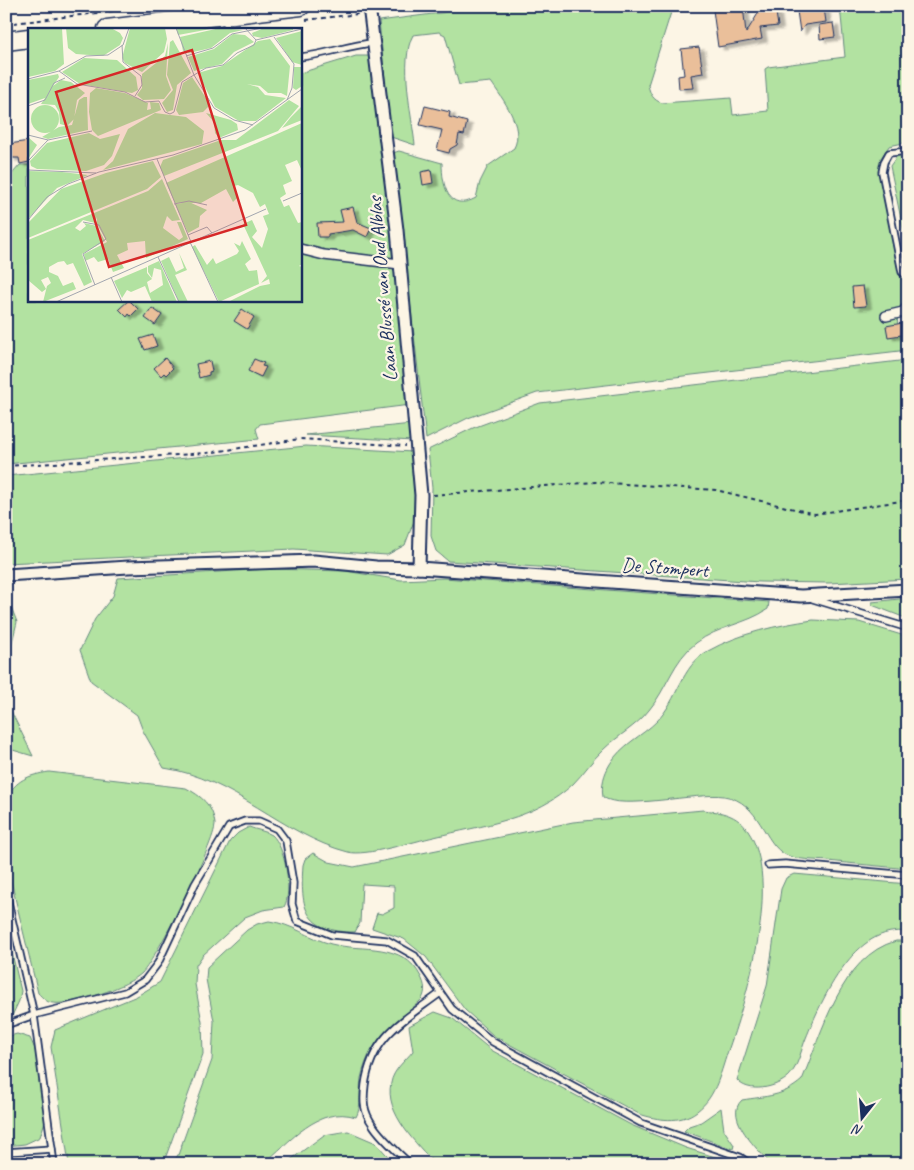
<svg xmlns="http://www.w3.org/2000/svg" width="914" height="1170" font-family="Caveat,sans-serif">
	<defs>
		<filter id="shadow"><feDropShadow dx="5.5" dy="3" stdDeviation="1" flood-color="#0004"/></filter>
	</defs>
	<rect width="100%" height="100%" fill="#fcf5e5"/>
	<filter id="ink" filterUnits="userSpaceOnUse"><feTurbulence type="fractalNoise" baseFrequency=".02" numOctaves="2"/><feDisplacementMap in="SourceGraphic" scale="10" xChannelSelector="R" yChannelSelector="G"/><feConvolveMatrix kernelMatrix="1 2 1 2 8 2 1 2 1" color-interpolation-filters="sRGB"/></filter>
	<g filter="url(#ink)">
		<!-- green -->
		<g fill="#b2e2a1" stroke="#668880">
			<path d="M494 6H673L648 85C650 94 653 100 662 103L731 98 733 115 768 111 765 69 768 67 845 57 840 6H907L908 142 889 146 881 158V169L902 270 908 279V304L897 312 898 331 908 319V350L537 393 468 418 426 439 393 153 399 151 442 163C442 185 448 213 476 198L480 182 488 166 514 148C525 127 502 98 491 82L459 85 445 35 439 32 413 35C399 61 412 116 415 145L391 137 379 21Z"/>
			<polygon points="356,56 369,56 394,258 322,251 300,245 300,73"/>
			<polygon points="908,154 908,253 890,166 897,156"/>
			<polygon points="20,165 29,165 29,300 300,300 300,253 395,267 410,405 260,424 256,429 259,439 6,464 6,181"/>
			<polygon points="908,360 908,579 829,583 760,582 448,561 436,551 431,536 432,488 428,450 473,428 540,403"/>
			<polygon points="412,424 413,441 306,435"/>
			<polygon points="306,446 413,452 417,513 405,545 387,555 294,549 6,563 6,476"/>
			<path d="M269 569 345 571 401 580 444 578 769 602 768 609C747 624 718 626 696 643 673 660 667 689 649 710 637 726 617 736 603 750 592 760 584 773 573 784 535 820 483 825 434 837 415 841 365 857 348 852 282 835 234 778 164 768L143 731 137 715 91 681 80 650 95 619 113 596 118 578Z"/>
			<polygon points="6,594 17,622 6,667"/>
			<polygon points="908,598 908,619 872,605 872,602"/>
			<path d="M813 620 859 622 908 637V869C881 866 854 864 828 861 815 860 798 860 786 855 763 844 761 802 724 796 697 792 621 811 603 797 601 785 604 774 610 764 621 745 642 736 657 721 678 700 681 666 708 651 740 633 778 625 813 620Z"/>
			<polygon points="6,701 33,756 6,748"/>
			<path d="M49 772 186 788C201 796 213 805 215 824 216 841 156 959 142 973 129 986 72 1006 53 1003 47 1003 42 997 38 993L6 860V799C15 780 29 775 49 772Z"/>
			<path d="M703 810C721 812 737 814 748 831 782 881 747 996 729 1048 721 1070 717 1096 697 1111 680 1124 658 1120 639 1114L494 1036 465 1010 426 957 404 939 372 928 377 913 382 914 394 908V886L362 884 360 923 355 932C305 932 300 909 303 865L305 859 313 853 329 862 354 867 573 822Z"/>
			<path d="M249 827C256 830 266 831 272 835 285 846 293 892 284 907L263 910 245 917 203 955 196 965 195 984 202 1022 203 1054 165 1159 162 1164H69L51 1047 55 1030 137 996 160 982 230 841 238 833Z"/>
			<path d="M794 874 908 884V932C855 923 822 999 806 1038 801 1050 798 1067 789 1076 777 1088 748 1094 737 1080L767 986 781 889 786 878Z"/>
			<path d="M269 921C292 924 309 938 331 944 363 952 403 941 421 977 425 985 426 991 422 999 394 1027 371 1035 361 1078 359 1091 362 1107 356 1117 318 1105 290 1142 263 1164H172L178 1155 212 1060 214 1021 206 979 207 967 247 930 257 924Z"/>
			<polygon points="6,928 21,991 19,1001 11,1018 6,1020"/>
			<path d="M896 941H908V1164H771C759 1151 723 1117 742 1100 766 1096 783 1097 802 1080 822 1033 841 956 896 941Z"/>
			<path d="M435 1012 452 1018 491 1050 631 1125 686 1148 738 1164H435C417 1144 384 1113 391 1083 393 1070 405 1061 413 1051L409 1026Z"/>
			<polygon points="17,1034 30,1038 35,1049 47,1115 40,1137 25,1144 6,1146 6,1037"/>
			<polygon points="721,1108 724,1130 734,1145 733,1149 684,1131 689,1126 701,1122"/>
			<polygon points="348,1131 376,1143 395,1164 285,1164 324,1135"/>
		</g>
		<!-- building -->
		<g fill="#eabf9a" stroke="#1b2f5e" filter="url(#shadow)">
			<polygon points="723,6 743,6 746,33 762,7 775,6 778,26 760,28 762,39 718,47 713,10 723,9"/>
			<polygon points="818,7 824,8 826,22 805,25 800,32 797,11"/>
			<polygon points="833,23 835,37 820,39 819,25"/>
			<polygon points="699,47 703,73 691,75 693,88 679,89 678,76 684,75 681,49"/>
			<polygon points="425,106 450,112 449,117 467,122 464,135 459,134 457,145 450,149 449,153 437,150 442,130 420,125"/>
			<polygon points="29,141 29,162 20,164 19,158 10,158 9,144"/>
			<polygon points="431,170 433,183 423,185 421,172"/>
			<polygon points="353,207 357,222 371,228 367,237 353,230 328,234 328,237 318,237 317,223 343,222 340,210"/>
			<polygon points="863,286 866,306 854,307 852,287"/>
			<polygon points="129,300 138,309 131,316 129,314 127,317 119,309"/>
			<polygon points="152,308 162,315 155,325 145,318"/>
			<polygon points="242,309 254,317 247,329 234,321"/>
			<polygon points="908,322 908,334 888,337 886,326"/>
			<polygon points="153,335 157,346 145,350 140,339"/>
			<polygon points="165,358 173,368 166,375 164,373 161,376 154,368"/>
			<polygon points="254,359 264,363 262,366 266,367 261,377 248,371"/>
			<polygon points="210,361 212,371 209,372 209,375 199,378 196,364"/>
		</g>
		<g fill="none" stroke-linecap="round" stroke-linejoin="round">
			<!-- service casing -->
			<g stroke="#1b2f5e" stroke-width="9">
				<g id="service">
					<polyline points="225,16 227,29"/>
					<path d="M300 57C325 55 348 45 373 43"/>
					<polyline points="908,151 889,153 884,162 882,172 902,272 908,277"/>
					<polyline points="813,599 908,628"/>
					<polyline points="768,865 785,864 908,875"/>
					<polyline points="6,893 34,1015 54,1164"/>
					<polyline points="6,1025 34,1015 125,992 145,980 158,963 195,884 229,827 245,821 259,821 277,829 286,841 293,883 292,904 297,921 332,935 387,940 415,956 452,1009 493,1042 641,1123 740,1157 750,1164"/>
					<polyline points="6,1152 52,1149"/>
					<path d="M410 1164C398 1152 382 1139 373 1125 363 1111 363 1101 365 1085 372 1036 403 1021 439 994"/>
				</g>
			</g>
			<!-- pedestrian casing -->
			<g stroke="#1b2f5e" stroke-width="12">
				<g id="pedestrian">
					<polyline points="300,249 324,255 400,264"/>
					<polyline points="886,316 903,312 908,306"/>
				</g>
			</g>
			<!-- minor casing -->
			<g stroke="#1b2f5e" stroke-width="15">
				<g id="minor">
					<polyline points="369,6 397,230 421,495 419,568"/>
					<polyline points="6,575 128,567 314,561 376,567 419,568 801,596 908,590"/>
				</g>
			</g>
			<!-- primary casing -->
			<g stroke="#1b2f5e" stroke-width="21">
				<g id="primary">
					<polyline points="107,29 301,6"/>
					<polyline points="6,41 29,38"/>
				</g>
			</g>
			<!-- path -->
			<g stroke="#1b2f5e" stroke-width="2" stroke-dasharray="4 4" stroke-linecap="butt">
				<polyline points="380,11 420,6"/>
				<polyline points="306,20 358,14"/>
				<polyline points="6,24 155,6"/>
				<polyline points="6,466 207,453 300,439 406,446"/>
				<polyline points="433,495 595,482 716,490 815,514 908,500"/>
			</g>
			<!-- service -->
			<use href="#service" stroke="#fcf5e5" stroke-width="5.5"/>
			<!-- pedestrian -->
			<use href="#pedestrian" stroke="#fcf5e5" stroke-width="9"/>
			<!-- minor -->
			<use href="#minor" stroke="#fcf5e5" stroke-width="11"/>
			<!-- primary -->
			<use href="#primary" stroke="#fcf5e5" stroke-width="18"/>
		</g>
	</g>
	<g text-anchor="middle" stroke-width="4.5" stroke-linejoin="round" paint-order="stroke">
		<!-- street labels -->
		<g font-size="20" fill="#1b2f5e" stroke="#fcf5e5">
			<text transform="translate(382 289) rotate(-95)" y="7">Laan Blussé van Oud Alblas</text>
			<text transform="translate(665 567) rotate(4)" y="7">De Stompert</text>
		</g>
	</g>
	<!-- overview -->
	<g transform="translate(28 28)">
		<rect width="274" height="274" fill="#fcf5e5"/>
		<path d="M34 0 36 36 27 43 0 49V1ZM38 0H83L92 5 95 10 92 17 75 28 48 26 40 20ZM102 0H137L139 11 136 24 114 44 97 35 94 30ZM148 0H188L150 7ZM192 0 215 2 202 5 183 20 161 25 155 23 152 9ZM236 0H265V2L234 10 225 8 224 5ZM274 3V37L264 34 248 10ZM205 6 217 7 226 14 206 24 194 36 166 43 160 29 186 21ZM242 11 262 38 259 68 253 65H240L232 58 219 56 230 59 237 67 258 70 228 93H211L187 79 170 45 194 38 230 13ZM145 12 163 45 149 57 145 82 139 84 134 75 145 62 139 47 142 14ZM140 15 138 48 143 62 136 71 115 72 109 67 114 60V46L137 28ZM56 30 89 32 108 49 110 62 104 65 52 56 34 44ZM266 39H274V58L268 62 265 60ZM30 46 31 49 17 70 0 76V52ZM164 49 180 73V79L175 84 151 87 148 82 155 55ZM33 52 43 54 57 65 49 72 46 91 39 98 32 96 31 84 27 77 13 76 25 58ZM68 60 97 65 120 75 119 82 123 81 122 74 131 75 133 82 70 108 64 102 61 84 62 65ZM56 69H59L60 102 20 111 14 109 31 99 44 97 51 72ZM261 72 271 78 250 103 136 148 132 139 135 132 193 112H208ZM3 91a14 14 0 1 1 28 0a14 14 0 1 1-28 0ZM274 78V92L254 100 263 89ZM127 85 158 89 176 103 174 116 75 142 85 133 100 101ZM178 85 203 92 209 96 210 102 191 110 187 105 186 94ZM274 95V143L269 132 257 137 264 153 255 157 258 166 252 170 256 179 261 177 270 195 274 194V236L271 238 274 239V274H200L232 258 242 256 241 251 233 255 239 248 215 196 224 192 229 203 224 209 234 220 240 201 235 188 241 186 237 176 232 179 225 165 210 157 206 158 210 169 205 174 198 161 173 175H147L138 155ZM61 105 72 111 92 106 84 128 76 137 58 143 9 141 3 138 2 133 19 115ZM0 109 9 117 0 131ZM125 133 133 149 119 161 0 210V195L33 161 78 145ZM0 143 34 144 60 147 29 160 0 191ZM134 151 152 192 144 193 139 188 135 200 151 212 155 209 149 194H153L160 211 118 230 117 213 99 215 100 222 89 227 96 240 85 244 80 231 70 234 66 229 57 233 56 226 79 214 69 196V189L67 195 55 192 47 200 52 203 58 198 56 195 69 198 77 213 54 226 64 254 56 258 45 235 39 237 36 233 30 234 21 239V244L30 248 35 258 45 254 48 261 15 274 19 258 23 255 20 249 13 252 18 261 14 264 0 252V212L120 163ZM161 174 179 182 172 188 171 199 160 205 147 176ZM214 213 223 231 217 236 221 243 229 242 231 256 191 274 164 219 167 217 179 237 185 230 188 236 209 226 211 223 206 215 212 218ZM151 225 159 242 147 247 160 274H151L133 233 141 229 148 244 156 240ZM131 233 149 274H124L117 258 103 264 99 262 94 270 86 253 119 239V245L124 251 119 254 122 265 135 257 133 242 126 240 124 250 120 244V238Z" fill="#b2e2a1"/>
		<path fill="none" stroke="#a2a6af" stroke-width="1" d="M148 0 166 47 186 80 206 92 225 97M246 9 266 36 264 60 259 72M228 12 274 1M94 17 95 34 113 48 114 57 107 68M158 28 185 20 204 6 234 0M31 43 49 56 97 64 117 74 131 73 137 84 142 86 146 84 154 54 178 40 195 37 209 25 226 17 228 12 217 0M0 51 31 43 58 28 80 27 95 17 101 0M0 78 17 72 26 55 37 50M0 107 20 112 64 103M129 131 163 214M0 133 20 112M0 142 68 145M255 173 274 165M146 176 161 173 179 177M0 192 19 169 40 156 71 144 145 127 217 102 274 61M55 194 71 197 78 211 55 226 67 257M160 207 179 199 184 205M162 214 190 274M130 229 151 274M83 249 94 274M28 274 238 181"/>
		<path fill="#d62828" fill-opacity="0.15" stroke="#d62828" stroke-width="2.5" d="M164 22 218 197 81 239 28 64Z"/>
		<rect width="274" height="274" fill="none" stroke="#1b2f5e" stroke-width="2.5"/>
	</g>
	<!-- margin -->
	<rect width="914" height="1170" fill="none" stroke="#fcf5e5" stroke-width="25"/>
	<rect x="12" y="12" width="889" height="1145" fill="none" stroke="#1b2f5e" stroke-width="2" filter="url(#ink)"/>
	<!-- north arrow -->
	<g transform="translate(862 1118) rotate(197)" stroke="#fcf5e5" stroke-width="4" paint-order="stroke">
	<path d="M0-4L9 19L0 12L-9 19Z" fill="#1b2f5e"/>
	<text y="-8" font-size="14" font-weight="bold" text-anchor="middle" fill="#1b2f5e">N</text>
	</g>
</svg>
